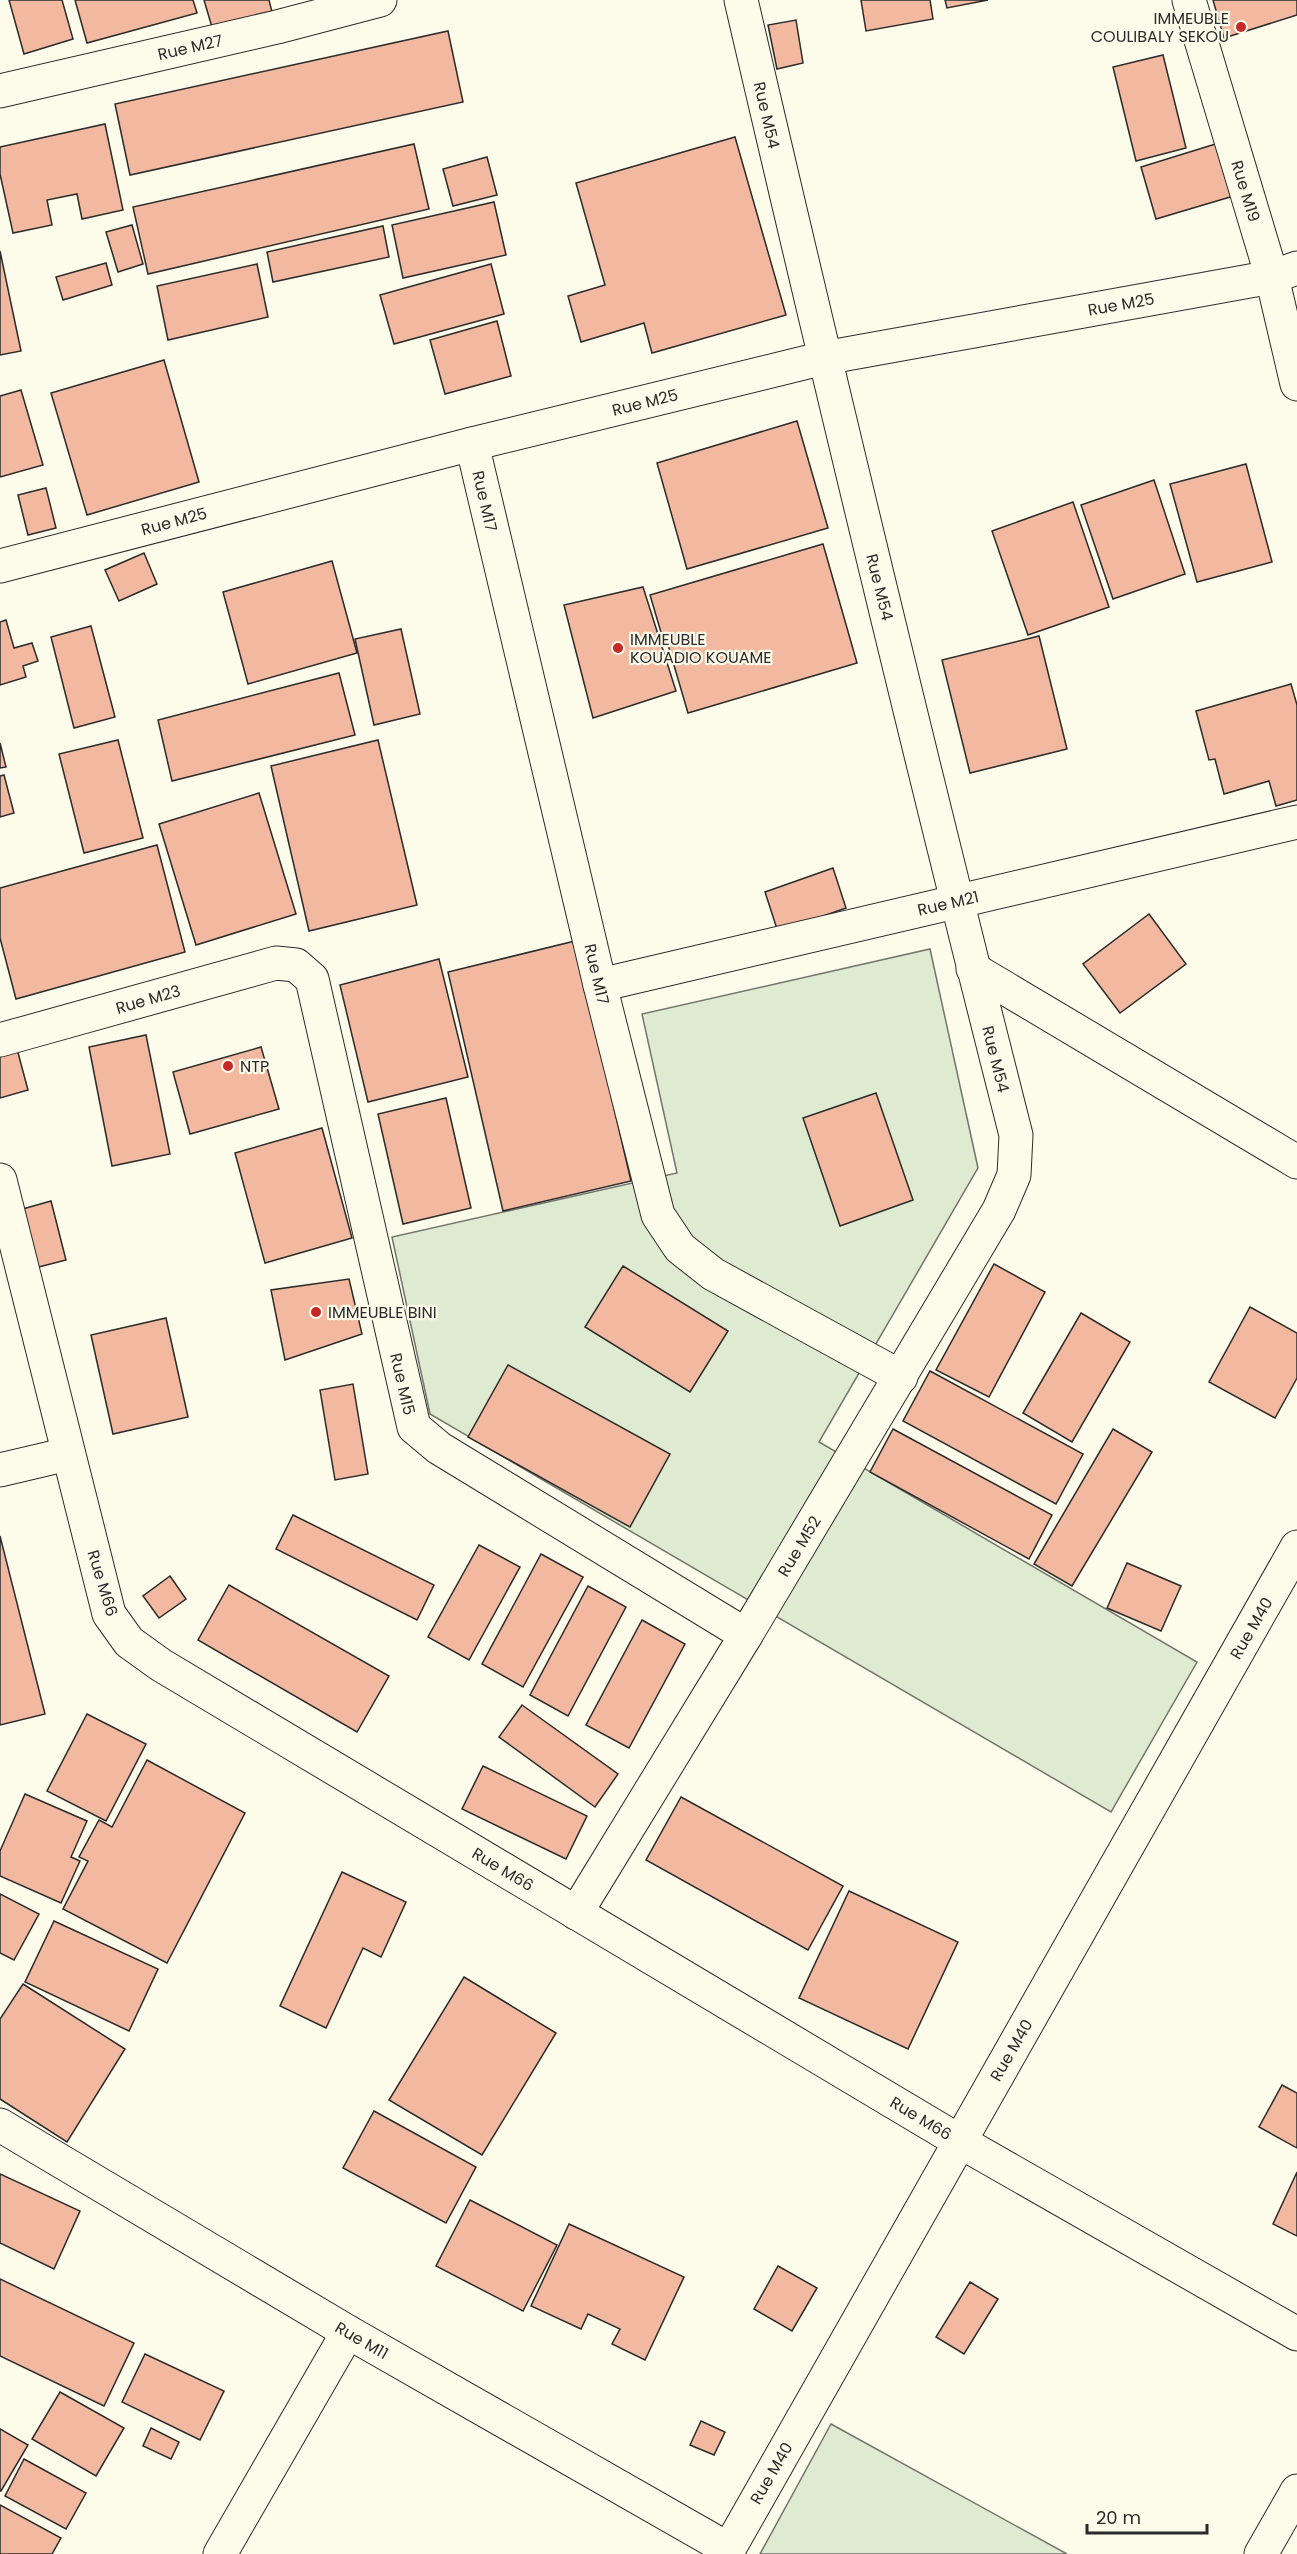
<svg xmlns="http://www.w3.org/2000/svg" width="1297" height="2554" font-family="Poppins,sans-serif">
	<rect width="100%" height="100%" fill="#fdfbea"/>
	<!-- green -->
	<g fill="#deebd1" stroke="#74746e" stroke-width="1.5">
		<polygon points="930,949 978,1168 819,1442 1197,1662 1111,1812 430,1414 392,1237 677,1173 642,1014"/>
		<polygon points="831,2424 1067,2554 760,2554"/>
	</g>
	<!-- building -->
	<g fill="#f2b8a0" stroke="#2b2b2b" stroke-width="1.5">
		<polygon points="9,0 62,0 73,39 24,54"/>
		<polygon points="75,0 193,0 197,13 87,43"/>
		<polygon points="204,0 269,0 273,16 214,34"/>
		<polygon points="861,0 930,0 933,19 866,31"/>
		<polygon points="945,0 988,0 947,8"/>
		<polygon points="1213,0 1297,0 1297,15 1224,38"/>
		<polygon points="796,20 803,63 777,69 768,25"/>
		<polygon points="448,31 463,102 130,175 115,104"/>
		<polygon points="1163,55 1186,148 1136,161 1113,67"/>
		<polygon points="105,124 123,210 82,219 77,194 47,200 52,225 13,233 0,174 0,147"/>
		<polygon points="735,137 786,315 652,353 644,323 581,342 568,296 605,285 576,183"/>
		<polygon points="1222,142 1237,195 1156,219 1141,167"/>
		<polygon points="414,144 429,209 148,274 133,207"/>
		<polygon points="487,157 497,195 453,206 443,169"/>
		<polygon points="494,202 506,255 403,278 392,225"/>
		<polygon points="132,225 143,264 118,272 106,232"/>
		<polygon points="383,226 389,257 273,282 267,252"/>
		<polygon points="0,251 21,351 0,355"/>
		<polygon points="106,263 112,285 63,300 56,277"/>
		<polygon points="257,264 268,317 168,340 157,286"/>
		<polygon points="491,264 504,314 394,344 380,295"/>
		<polygon points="497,321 511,376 445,394 430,340"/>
		<polygon points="164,360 199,482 87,515 51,393"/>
		<polygon points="21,390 43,465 0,477 0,396"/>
		<polygon points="797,421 828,528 687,569 657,463"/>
		<polygon points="1246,464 1272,562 1197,582 1170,484"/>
		<polygon points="1154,480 1185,574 1113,599 1081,505"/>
		<polygon points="46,488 56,528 28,535 18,495"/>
		<polygon points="1073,502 1109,607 1028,635 992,531"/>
		<polygon points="823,544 857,663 688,713 666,638 663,639 650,595"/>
		<polygon points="144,553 157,584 119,601 105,570"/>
		<polygon points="332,561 357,653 248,684 223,592"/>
		<polygon points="643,587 676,691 593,718 564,605"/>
		<polygon points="6,620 14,648 32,643 38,661 23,666 26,677 0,685 0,622"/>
		<polygon points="91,626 115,717 74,728 51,637"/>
		<polygon points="401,629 420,714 374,725 355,639"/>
		<polygon points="1039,636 1067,749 970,773 942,660"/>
		<polygon points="339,673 355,735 172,781 158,720"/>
		<polygon points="1291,684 1297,705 1297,800 1276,806 1269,781 1224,794 1215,759 1209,760 1196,711"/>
		<polygon points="118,740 143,838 84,853 59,754"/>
		<polygon points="378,740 417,905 309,931 271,766"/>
		<polygon points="0,743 6,767 0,768"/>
		<polygon points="4,775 14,813 0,817 0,776"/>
		<polygon points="259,793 296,914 196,945 159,824"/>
		<polygon points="157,845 185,952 16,999 0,938 0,888"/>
		<polygon points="833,868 846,908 778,932 765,892"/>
		<polygon points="1149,914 1186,964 1120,1013 1083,964"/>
		<polygon points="575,941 631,1181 503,1211 448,972"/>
		<polygon points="439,959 468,1077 368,1102 340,985"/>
		<polygon points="146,1035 170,1154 112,1166 89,1047"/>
		<polygon points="261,1047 279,1109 190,1134 173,1072"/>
		<polygon points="17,1049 28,1090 0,1098 0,1054"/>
		<polygon points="876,1093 913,1200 840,1226 803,1118"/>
		<polygon points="446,1098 471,1208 403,1224 378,1114"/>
		<polygon points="322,1128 352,1238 265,1263 235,1153"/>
		<polygon points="51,1201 66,1260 27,1270 12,1212"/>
		<polygon points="994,1264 1045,1292 989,1397 936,1370"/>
		<polygon points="623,1266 728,1331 690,1392 585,1327"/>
		<polygon points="349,1279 362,1334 285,1360 271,1290"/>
		<polygon points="1250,1307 1297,1333 1297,1378 1275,1418 1209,1382"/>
		<polygon points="1081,1313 1130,1342 1072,1442 1023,1413"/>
		<polygon points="166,1318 188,1417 113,1434 91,1335"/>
		<polygon points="508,1365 670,1454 630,1527 468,1437"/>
		<polygon points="930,1371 1083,1454 1056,1504 903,1421"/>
		<polygon points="353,1384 368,1474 335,1480 320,1390"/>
		<polygon points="893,1429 1052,1515 1029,1559 870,1472"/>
		<polygon points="1113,1429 1152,1452 1072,1586 1034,1564"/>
		<polygon points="293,1515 434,1585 417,1620 276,1549"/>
		<polygon points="0,1536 45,1714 0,1725"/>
		<polygon points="479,1545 520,1567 469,1660 428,1637"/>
		<polygon points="541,1554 583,1577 523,1687 482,1664"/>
		<polygon points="1127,1563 1181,1586 1161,1631 1107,1608"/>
		<polygon points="170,1576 186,1599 159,1618 143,1596"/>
		<polygon points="229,1585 389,1676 357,1732 198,1640"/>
		<polygon points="588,1586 626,1607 568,1716 530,1695"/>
		<polygon points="642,1620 685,1644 629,1748 586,1725"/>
		<polygon points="522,1705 618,1774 595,1807 499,1737"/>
		<polygon points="87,1714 146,1744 106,1821 47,1791"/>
		<polygon points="147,1760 245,1813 167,1963 63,1909 88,1861 79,1857 99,1820 112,1827"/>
		<polygon points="483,1766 587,1816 566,1859 462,1809"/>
		<polygon points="25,1794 87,1821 71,1857 80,1861 61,1903 0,1876 0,1851"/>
		<polygon points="681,1797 843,1886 808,1950 646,1860"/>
		<polygon points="342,1872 406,1902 381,1957 363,1948 326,2028 280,2006"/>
		<polygon points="849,1891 958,1942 908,2049 799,1998"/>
		<polygon points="0,1894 39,1914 14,1960 0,1953"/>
		<polygon points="54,1921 158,1969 129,2031 25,1982"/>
		<polygon points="464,1977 556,2033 482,2155 389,2100"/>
		<polygon points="23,1984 125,2049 67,2142 0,2099 0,2019"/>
		<polygon points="1282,2085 1297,2093 1297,2148 1259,2127"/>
		<polygon points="374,2111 476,2167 446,2223 343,2168"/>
		<polygon points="1297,2172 1297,2236 1273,2224"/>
		<polygon points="0,2174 80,2211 54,2269 0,2243"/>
		<polygon points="470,2200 557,2245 523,2311 436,2266"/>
		<polygon points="569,2224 684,2277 645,2360 612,2344 620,2329 588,2314 581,2329 531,2306"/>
		<polygon points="778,2266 817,2288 792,2331 754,2309"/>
		<polygon points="0,2279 134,2343 104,2406 0,2356"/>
		<polygon points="970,2282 998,2299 964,2354 936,2337"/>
		<polygon points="145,2354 224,2391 200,2440 122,2402"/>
		<polygon points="60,2392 124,2428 96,2476 32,2439"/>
		<polygon points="701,2421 725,2432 714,2455 690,2445"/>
		<polygon points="151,2428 179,2442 171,2459 143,2446"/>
		<polygon points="0,2429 28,2445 1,2491 0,2491"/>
		<polygon points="24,2459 86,2493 66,2529 5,2496"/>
		<polygon points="0,2505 61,2538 52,2554 0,2554"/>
	</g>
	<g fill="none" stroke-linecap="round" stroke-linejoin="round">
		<!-- minor casing -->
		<g stroke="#2b2b2b" stroke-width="35">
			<g id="minor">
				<polyline points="1189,0 1272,277 1297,384"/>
				<polyline points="0,91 277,27 380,0"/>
				<polyline points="472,444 600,985 658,1215 680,1248 713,1274 901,1377"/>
				<polyline points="0,566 472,444 824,358 1272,277 1297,268"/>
				<polyline points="973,969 1297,1162"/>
				<polyline points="600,985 1297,822"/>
				<polyline points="0,1040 276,963 296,965 312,979 414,1427 439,1448 746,1635"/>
				<polyline points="0,1180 109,1614 129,1642 161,1665 959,2141 1297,2334"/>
				<polyline points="0,1470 68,1454"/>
				<path d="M576 1913 746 1635 999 1210 1014 1175 1016 1135C920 758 829 379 741 0"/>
				<polyline points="0,2125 348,2332 728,2549"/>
				<polyline points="220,2554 348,2332"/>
				<polyline points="726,2554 1297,1547"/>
				<polyline points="1261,2554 1297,2491"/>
			</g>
		</g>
		<!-- minor -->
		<use href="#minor" stroke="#fdfbea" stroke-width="33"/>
	</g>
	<!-- markers -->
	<g fill="#c62828" stroke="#fdfbea" stroke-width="2">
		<circle cx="1241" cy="27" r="6"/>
		<circle cx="618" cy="648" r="6"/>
		<circle cx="228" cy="1066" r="6"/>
		<circle cx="316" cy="1312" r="6"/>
	</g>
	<g text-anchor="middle" stroke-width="4.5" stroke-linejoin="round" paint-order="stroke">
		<!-- poi labels -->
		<g font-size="16" fill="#2b2b2b" stroke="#fdfbea" text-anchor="start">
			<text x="1229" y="24" text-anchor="end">IMMEUBLE<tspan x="1229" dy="18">COULIBALY SEKOU</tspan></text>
			<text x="630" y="645">IMMEUBLE<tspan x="630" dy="18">KOUADIO KOUAME</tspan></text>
			<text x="240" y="1072">NTP</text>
			<text x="328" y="1318">IMMEUBLE BINI</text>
		</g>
		<!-- street labels -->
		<g font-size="16" fill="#2b2b2b" stroke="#fdfbea">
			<text transform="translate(190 47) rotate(-13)" y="6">Rue M27</text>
			<text transform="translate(767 115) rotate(77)" y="6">Rue M54</text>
			<text transform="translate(1246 191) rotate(73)" y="6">Rue M19</text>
			<text transform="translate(1121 304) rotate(-10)" y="6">Rue M25</text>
			<text transform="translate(645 402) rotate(-14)" y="6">Rue M25</text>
			<text transform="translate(485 501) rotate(77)" y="6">Rue M17</text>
			<text transform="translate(174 521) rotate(-15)" y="6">Rue M25</text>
			<text transform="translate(880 587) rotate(76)" y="6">Rue M54</text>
			<text transform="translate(948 903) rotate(-13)" y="6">Rue M21</text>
			<text transform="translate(597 974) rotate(77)" y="6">Rue M17</text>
			<text transform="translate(148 999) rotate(-16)" y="6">Rue M23</text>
			<text transform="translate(996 1059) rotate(76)" y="6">Rue M54</text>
			<text transform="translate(403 1384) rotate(77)" y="6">Rue M15</text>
			<text transform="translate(799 1546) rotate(-59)" y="6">Rue M52</text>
			<text transform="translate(103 1583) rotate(73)" y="6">Rue M66</text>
			<text transform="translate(1251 1628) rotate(-60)" y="6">Rue M40</text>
			<text transform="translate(503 1869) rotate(31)" y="6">Rue M66</text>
			<text transform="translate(1011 2050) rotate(-60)" y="6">Rue M40</text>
			<text transform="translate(921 2118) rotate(31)" y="6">Rue M66</text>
			<text transform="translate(362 2340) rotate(30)" y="6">Rue M11</text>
			<text transform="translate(771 2473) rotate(-60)" y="6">Rue M40</text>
		</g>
	</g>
	<!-- scale -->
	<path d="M1087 2524v9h120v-9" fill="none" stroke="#2b2b2b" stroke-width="3"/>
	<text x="1096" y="2524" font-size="18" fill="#2b2b2b" stroke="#fdfbea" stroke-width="4.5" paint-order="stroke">20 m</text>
</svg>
